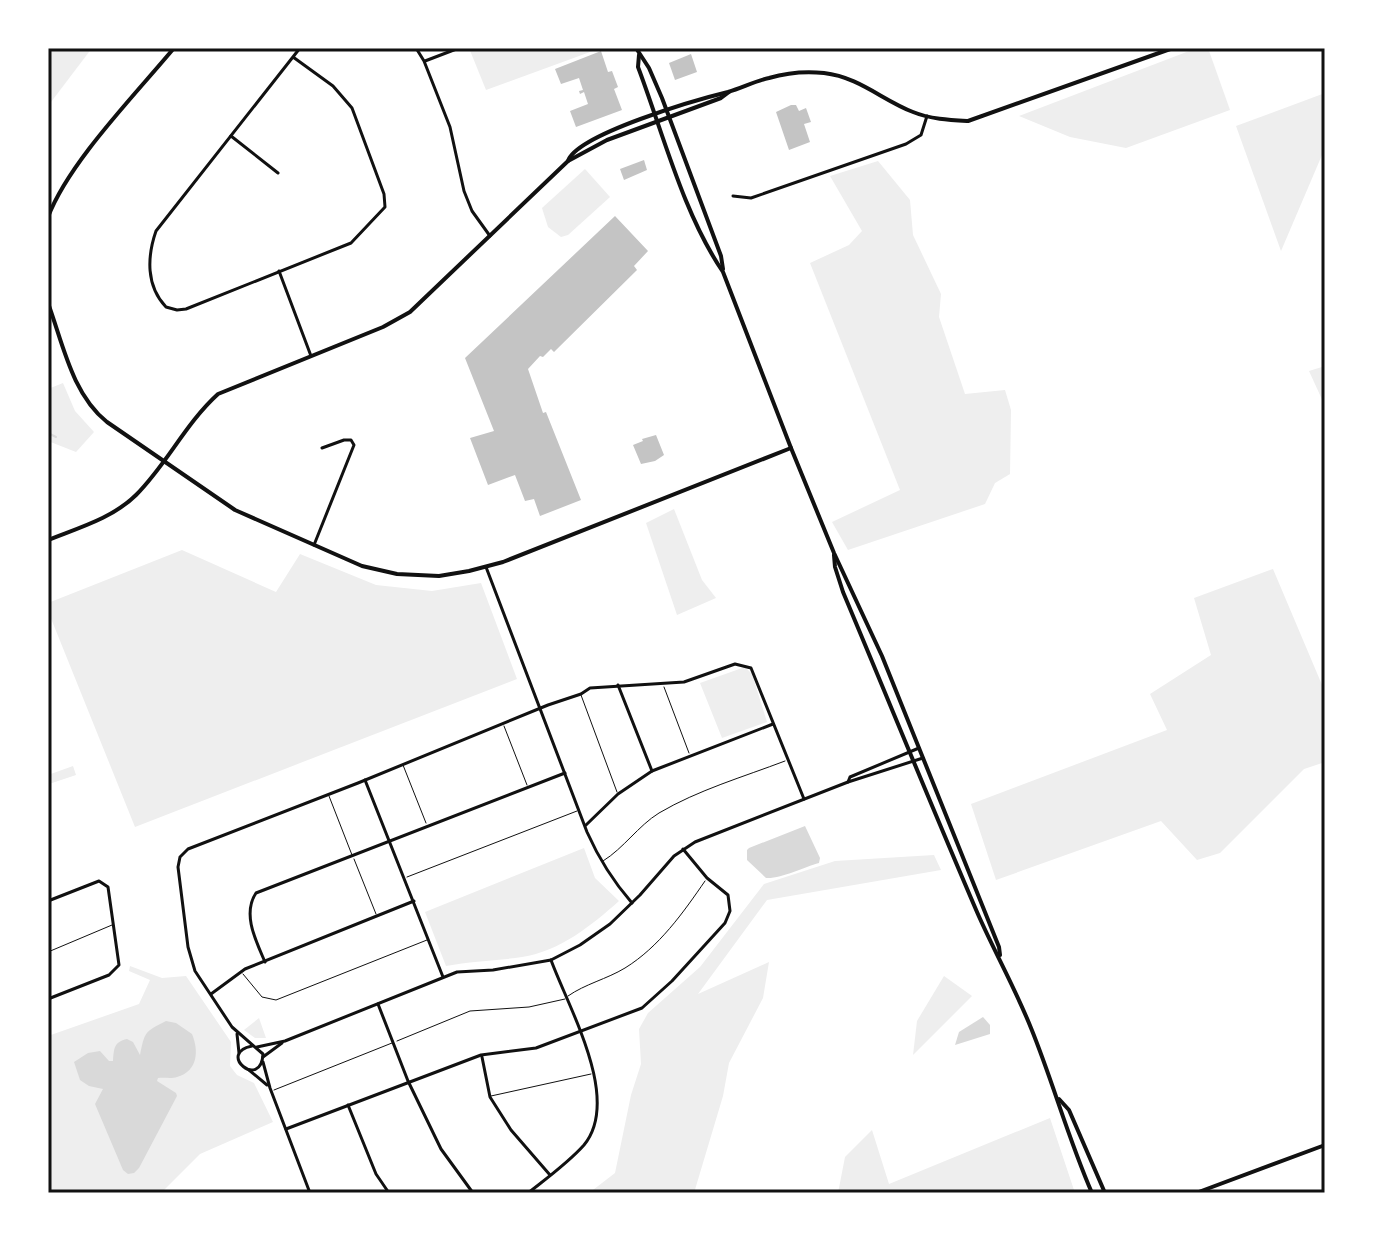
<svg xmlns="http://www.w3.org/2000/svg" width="1373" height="1241" font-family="'PT Sans Narrow',sans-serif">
	<rect width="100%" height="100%" fill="#fff"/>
	<!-- green -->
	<g fill="#eee">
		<polygon points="48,48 92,48 48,106"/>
		<polygon points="469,48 601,48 486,90"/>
		<polygon points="1197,48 1208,48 1230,110 1126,148 1070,137 1019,116"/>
		<polygon points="1325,93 1325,148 1281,251 1236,126"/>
		<polygon points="878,161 910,200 913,235 941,294 939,317 965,394 1005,390 1011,410 1010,474 995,483 985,504 848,550 832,522 900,490 810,263 849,245 862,231 830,176"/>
		<polygon points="585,169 610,197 568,235 561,237 548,227 542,208"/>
		<polygon points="1325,366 1325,406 1309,371"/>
		<polygon points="63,383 75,411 94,432 76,452 48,441 48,389"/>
		<polygon points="674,509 702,580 716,598 677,615 646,523"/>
		<polygon points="182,550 276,592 300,554 376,585 432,591 481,583 517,679 135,827 48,611 48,603"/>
		<polygon points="1273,569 1325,692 1325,762 1304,769 1220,853 1197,860 1161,821 996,880 971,804 1167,730 1150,694 1211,655 1194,598"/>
		<polygon points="745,667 752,674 767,722 722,738 700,683"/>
		<polygon points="73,766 76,775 49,784 48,775"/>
		<path d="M584 848 595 878 619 901C591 926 560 951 522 957 497 961 471 961 446 966L425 912Z"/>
		<polygon points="934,855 941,870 767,900 698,994 769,962 763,998 729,1063 723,1096 694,1193 589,1193 615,1173 631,1095 641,1064 639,1029 648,1013 700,967 764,884 835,861"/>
		<polygon points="130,966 162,978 186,976 231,1042 230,1066 237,1075 254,1083 273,1122 200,1154 161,1193 48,1193 48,1036 139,1004 150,980 129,971"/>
		<polygon points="944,976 972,996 913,1055 917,1021"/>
		<polygon points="259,1018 266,1038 255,1038 244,1030"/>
		<polygon points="1050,1118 1075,1193 838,1193 845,1157 872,1130 889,1184"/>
	</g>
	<!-- water -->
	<g fill="#d9d9d9">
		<path d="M805 826 820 858 819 863C804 867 781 879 766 878L747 860V850L749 848Z"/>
		<polygon points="983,1017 990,1025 990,1034 955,1045 959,1032"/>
		<path d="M166 1021 176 1023 192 1034C199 1051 198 1071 177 1077 171 1079 164 1077 158 1078L157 1081 176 1093 177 1096 139 1168 134 1173 128 1174 123 1170 95 1104 103 1089 89 1086 80 1080 74 1062 88 1053 100 1051 109 1061H113C114 1048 114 1042 127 1039L133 1042 140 1055C145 1032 144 1032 166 1021Z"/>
	</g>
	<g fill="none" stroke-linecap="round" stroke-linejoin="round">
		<!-- stream -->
		<polyline stroke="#d9d9d9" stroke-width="2" points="48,433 56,437"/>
	</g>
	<!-- building -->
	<g fill="#c4c4c4">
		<polygon points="601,51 608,72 612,71 618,87 614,89 622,110 576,127 570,111 588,104 584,92 580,94 579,91 583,90 579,78 561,84 555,69"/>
		<polygon points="691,54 697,72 675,80 669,63"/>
		<polygon points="791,105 796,105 799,111 806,108 811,122 804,124 810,142 789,150 776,112"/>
		<polygon points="644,160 647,170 624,180 620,169"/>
		<polygon points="615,216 648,251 634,266 637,270 554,352 551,349 543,357 540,356 528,369 543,413 546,412 581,500 540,516 534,499 525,501 515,475 488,485 470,438 494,431 465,358"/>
		<polygon points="656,435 664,455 655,461 641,464 633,445 643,441 642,439"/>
	</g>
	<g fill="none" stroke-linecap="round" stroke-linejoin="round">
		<!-- service -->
		<g stroke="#111" stroke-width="1">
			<polyline points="664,687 689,753"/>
			<polyline points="581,695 617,792"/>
			<polyline points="504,726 527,785"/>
			<polyline points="403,765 426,823"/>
			<polyline points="329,796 352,855"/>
			<polyline points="354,859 376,914"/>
			<path d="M603 861C624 848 638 826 659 813 698 790 743 777 785 761"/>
			<polyline points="407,877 577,811"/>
			<polyline points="48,952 112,925"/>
			<polyline points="243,974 262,997 276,1000 427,940"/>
			<path d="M568 996C585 984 607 979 625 968 659 947 683 913 705 881"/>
			<polyline points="397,1041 470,1011 529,1007 565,999"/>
			<polyline points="274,1090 392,1043"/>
			<polyline points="491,1096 591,1074"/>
		</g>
		<!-- minor -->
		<g stroke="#111" stroke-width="3">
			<polyline points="416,48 424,61 450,127 464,191 472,211 490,236"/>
			<path d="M293 57 333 86 352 108 384 194 385 207 351 243 186 309 177 310 166 307C146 286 147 257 156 231L300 48"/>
			<polyline points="425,61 459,48"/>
			<polyline points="231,136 278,173"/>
			<polyline points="733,196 751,198 906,144 921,135 927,116"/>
			<polyline points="279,271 311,356"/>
			<polyline points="314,545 354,445 351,440 344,440 322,448"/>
			<path d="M486 567 587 832C599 859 612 880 632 903"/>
			<polyline points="618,685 652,771"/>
			<polyline points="365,780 443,977"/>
			<polyline points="848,782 850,777 919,748"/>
			<polyline points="586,825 618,794 652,771 773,724"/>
			<polyline points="48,901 99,881 108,887 119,965 109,975 48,999"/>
			<path d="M265 962C256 941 242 914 256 893L565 773"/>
			<polyline points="211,994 245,969 414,901"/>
			<polyline points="378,1004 408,1081 441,1149 473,1193"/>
			<polyline points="237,1034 239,1053"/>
			<path d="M252 1046C216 1053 261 1091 263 1054L232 1027 195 971 188 947 178 867 180 857 188 849 358 783 548 705 581 694 590 688 684 682 735 664 751 668 804 799"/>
			<polyline points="257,1047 285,1041 457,972 493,970 551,960 580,945 610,924 640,895 674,856 695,842 848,782 923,758"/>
			<polyline points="263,1057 282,1043"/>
			<polyline points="482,1057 490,1097 511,1130 550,1175"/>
			<polyline points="263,1062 270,1088 310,1193"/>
			<polyline points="249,1070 267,1085"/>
			<polyline points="348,1105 376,1174 389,1193"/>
			<polyline points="286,1129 481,1055 536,1048 642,1008 672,981 725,923 730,911 728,895 707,878 683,849"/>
			<path d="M528 1193C547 1178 568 1163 584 1145 622 1099 568 1007 551 960"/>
		</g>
		<!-- tertiary -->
		<g stroke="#111" stroke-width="4">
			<path d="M568 161C577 134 699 99 728 92 742 88 755 81 769 78 786 73 806 71 824 73 859 77 882 100 913 112 930 119 950 120 968 121L1173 48"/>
			<path d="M48 217C69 162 135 95 174 48"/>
			<path d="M48 303C63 344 72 394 107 422L235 510 362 566 397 574 439 576 469 571 503 562 791 448"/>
			<path d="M48 540C78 528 113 518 136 495 167 464 185 424 218 394L383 327 410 312 568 161 607 140 721 98 729 92"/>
			<polyline points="1196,1193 1325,1145"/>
		</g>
		<!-- secondary -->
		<g stroke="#111" stroke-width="4">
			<polyline points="636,48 649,68 662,98 721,256 723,269"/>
			<path d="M639 55 638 67C663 133 683 213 723 272L791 448 834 553 882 656 999 947 1000 955"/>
			<path d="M834 555 835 567 843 592C888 699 931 805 977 912 994 951 1015 988 1031 1028 1053 1082 1068 1138 1092 1193"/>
			<polyline points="1059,1099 1069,1110 1105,1193"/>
		</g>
	</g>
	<!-- border -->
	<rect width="1373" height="1241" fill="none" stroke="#ffffff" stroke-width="100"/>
	<rect x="50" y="50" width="1273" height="1141" fill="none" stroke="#111" stroke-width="3"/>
</svg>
